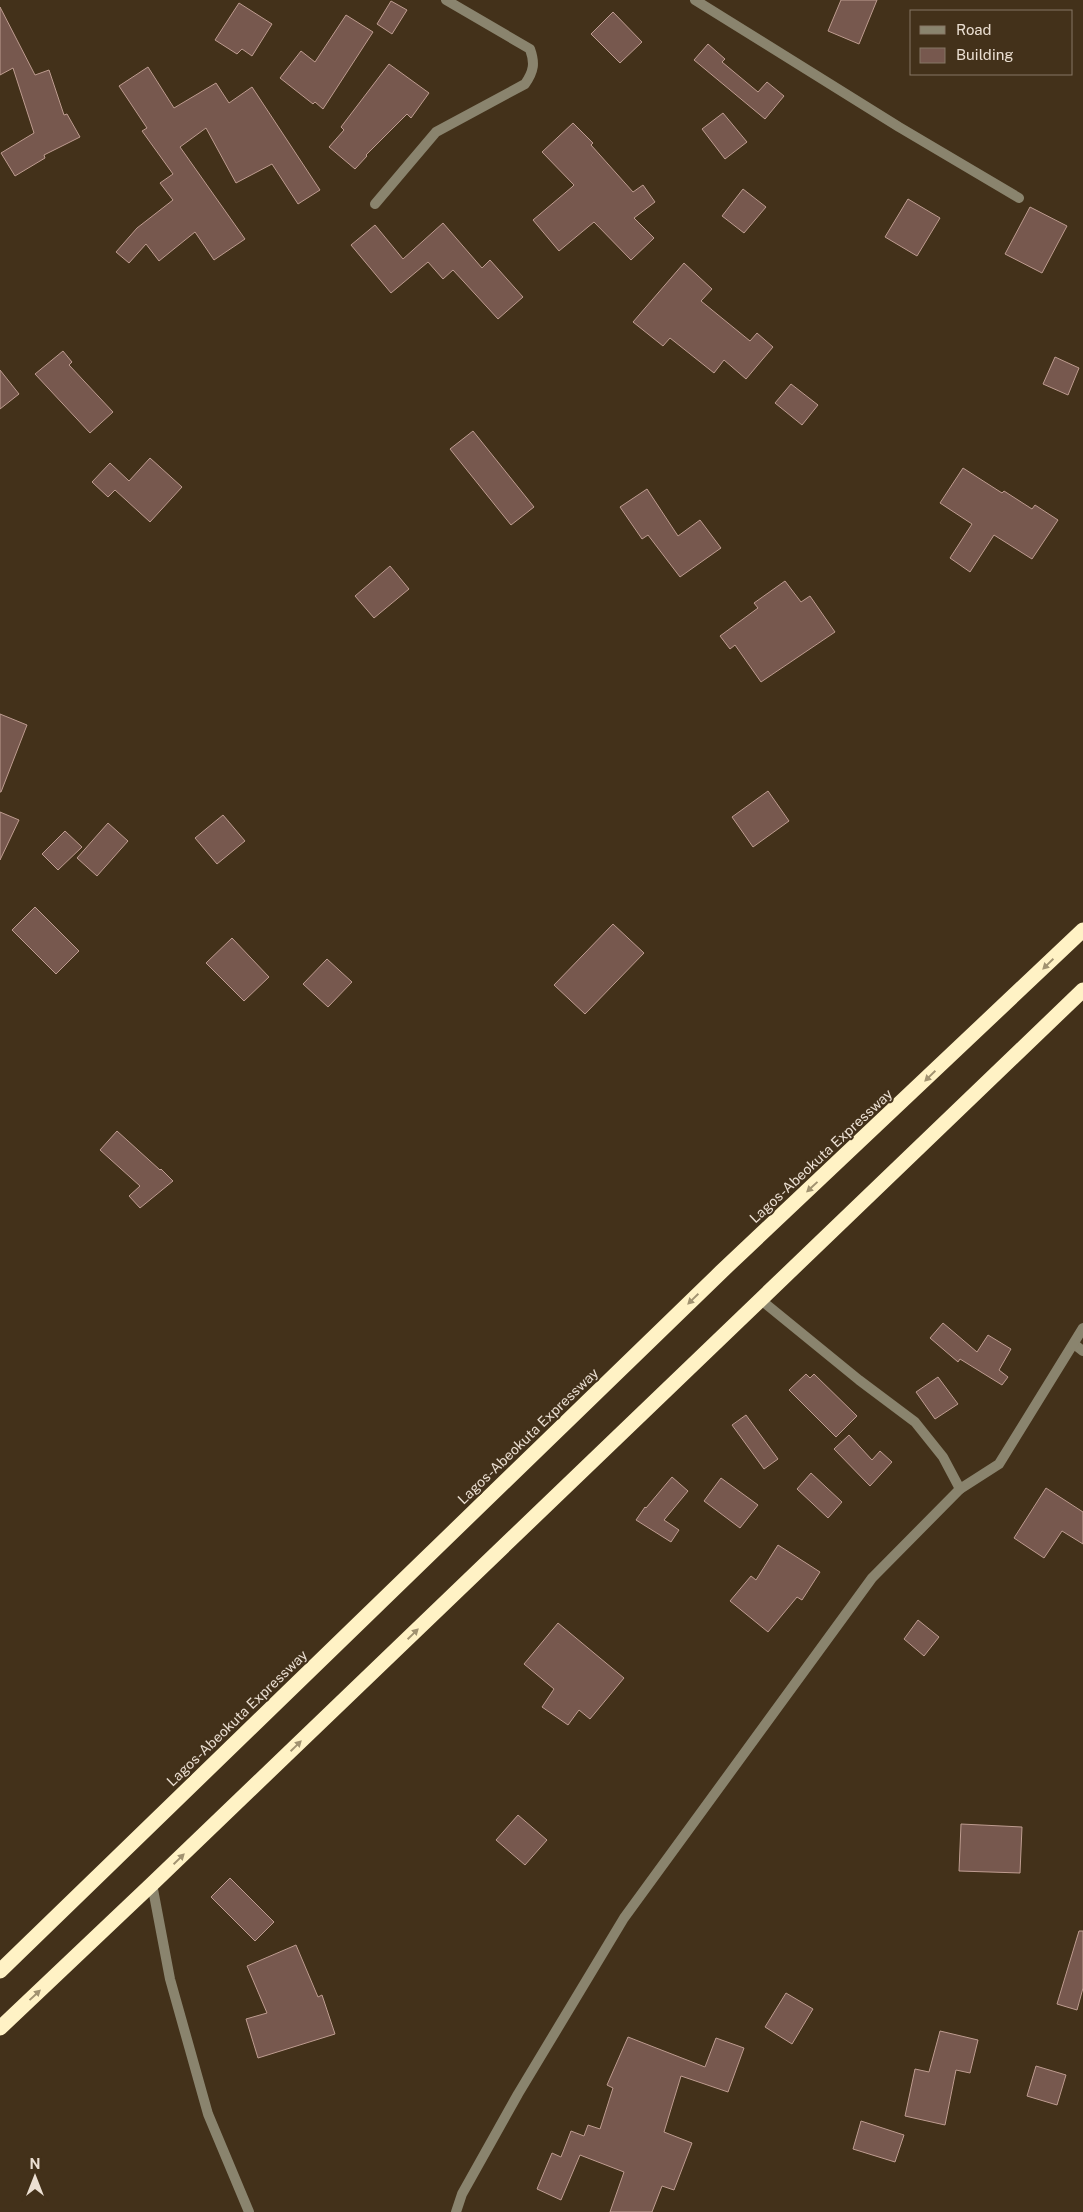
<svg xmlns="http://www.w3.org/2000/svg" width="1083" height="2212" font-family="'Public Sans',sans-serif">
	<rect width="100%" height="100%" fill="#43311a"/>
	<!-- building -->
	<g fill="#77584e" stroke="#be9c90">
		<polygon points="841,0 877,0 859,44 828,31"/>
		<polygon points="391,1 407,10 392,34 377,24"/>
		<polygon points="239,3 272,24 252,56 242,49 237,54 215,40"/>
		<polygon points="0,7 35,75 49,70 64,115 67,114 80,137 44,155 45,158 15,176 1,153 34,133 13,68 0,75"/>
		<polygon points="613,12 642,42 620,63 591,34"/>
		<polygon points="346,15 373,32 323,109 315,102 313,104 280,78 301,51 315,62"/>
		<polygon points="708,44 725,59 722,62 758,92 767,82 784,96 765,119 694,60"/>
		<polygon points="389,64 429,93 411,118 407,114 366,155 367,156 355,169 329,147 344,130 341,127"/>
		<polygon points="148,67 174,108 216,83 229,103 252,87 320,190 298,204 272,164 236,183 206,128 180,147 245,239 214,260 195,232 159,261 146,244 129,263 116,252 137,228 173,200 160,183 173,174 142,131 147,128 119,86"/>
		<polygon points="723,113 747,142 725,159 702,129"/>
		<polygon points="573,123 593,143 591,145 633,192 643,185 655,202 634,218 654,238 631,260 594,222 559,251 533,220 572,187 574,185 542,152"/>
		<polygon points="743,189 766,207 744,233 722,216"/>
		<polygon points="908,199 940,218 917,256 885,237"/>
		<polygon points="1030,207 1067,226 1042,273 1005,254"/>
		<polygon points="443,223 482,268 490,260 523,297 498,319 453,270 443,279 428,262 391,293 351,245 375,225 403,259"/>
		<polygon points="684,263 712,289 701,301 750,341 757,333 773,347 746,379 724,360 714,373 670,338 663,346 633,322"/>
		<polygon points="63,351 72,362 69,365 113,412 90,433 35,374"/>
		<polygon points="1055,357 1079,368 1068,395 1043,384"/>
		<polygon points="0,370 19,394 0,409"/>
		<polygon points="791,384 818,405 802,425 775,403"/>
		<polygon points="473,431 534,507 511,525 450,449"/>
		<polygon points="150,458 182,487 150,522 115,490 108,497 92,482 110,463 129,481"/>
		<polygon points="963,468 1002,493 1004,491 1032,509 1035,505 1058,520 1032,559 994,535 970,572 950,558 972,524 940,503"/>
		<polygon points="647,489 678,536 700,520 721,548 680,577 648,535 642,539 620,507"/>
		<polygon points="390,566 409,589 374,618 355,596"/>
		<polygon points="785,581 801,602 810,596 835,632 761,682 735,645 730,649 720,636 758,608 754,603"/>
		<polygon points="0,714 27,725 1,792 0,792"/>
		<polygon points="768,791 789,821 753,847 732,817"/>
		<polygon points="0,812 19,820 0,860"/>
		<polygon points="223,815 245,841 217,864 195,838"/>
		<polygon points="108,823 128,841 97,876 77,858"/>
		<polygon points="65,831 82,847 58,870 42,854"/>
		<polygon points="35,907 79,951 56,974 12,930"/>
		<polygon points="613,924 644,953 585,1014 554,985"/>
		<polygon points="232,938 269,977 244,1001 206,963"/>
		<polygon points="327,959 352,982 328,1007 303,984"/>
		<polygon points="117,1131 160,1170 161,1169 173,1181 140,1208 129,1196 140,1186 100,1150"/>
		<polygon points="943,1323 977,1352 988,1335 1011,1349 999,1370 1008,1377 1002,1385 960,1359 958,1362 930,1338"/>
		<polygon points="806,1374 810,1378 814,1374 857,1416 836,1437 789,1390"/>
		<polygon points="938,1377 958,1404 935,1419 916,1392"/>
		<polygon points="746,1415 778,1459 764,1469 732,1425"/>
		<polygon points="849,1435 872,1460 880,1451 892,1462 870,1486 834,1449"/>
		<polygon points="811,1473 842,1502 828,1518 797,1489"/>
		<polygon points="672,1477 688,1491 664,1520 679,1530 671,1542 636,1520 645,1507 646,1508"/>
		<polygon points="721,1478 758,1505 740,1528 704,1501"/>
		<polygon points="1046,1488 1083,1512 1083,1544 1062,1531 1044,1558 1014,1538"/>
		<polygon points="778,1545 820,1572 802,1600 797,1597 768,1632 730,1601 751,1576 756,1580"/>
		<polygon points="918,1620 939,1637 924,1656 904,1639"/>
		<polygon points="558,1623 624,1678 590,1719 579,1710 568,1725 542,1707 554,1689 524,1664"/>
		<polygon points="518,1815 547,1840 525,1865 496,1840"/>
		<polygon points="961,1824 1022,1827 1020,1873 959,1871"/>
		<polygon points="230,1878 274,1922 255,1941 211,1897"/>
		<polygon points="1079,1931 1083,1931 1083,1988 1077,2010 1057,2004"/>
		<polygon points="296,1945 318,1997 322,1995 335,2034 258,2058 246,2019 267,2013 247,1966"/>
		<polygon points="786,1993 813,2009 792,2044 765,2027"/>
		<polygon points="940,2031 978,2040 970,2073 956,2070 945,2125 905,2116 915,2069 929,2072"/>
		<polygon points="628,2037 705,2067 716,2038 744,2048 728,2092 681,2076 664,2132 692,2143 674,2190 662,2186 652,2212 610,2212 624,2172 580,2155 561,2200 537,2189 552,2153 561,2157 571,2131 584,2136 588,2125 600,2129 613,2088 607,2085"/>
		<polygon points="1036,2066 1066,2075 1057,2105 1027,2096"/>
		<polygon points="861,2121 904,2135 895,2162 853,2149"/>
	</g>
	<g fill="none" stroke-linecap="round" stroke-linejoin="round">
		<!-- street -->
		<g stroke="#8a846e" stroke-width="10">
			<polyline points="695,0 899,127 1019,198"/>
			<path d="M375 204 436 132 525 84C534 71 535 63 530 49L446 0"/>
			<polyline points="761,1300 859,1380 915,1422 943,1457 960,1489"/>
			<polyline points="1074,1344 1083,1351"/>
			<polyline points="152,1884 170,1979 208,2114 249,2212"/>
			<polyline points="456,2212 462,2194 518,2094 624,1918 872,1578 960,1489 999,1464 1083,1328"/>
		</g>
		<!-- highway -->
		<g stroke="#fff2c5" stroke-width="15">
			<polyline points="0,1971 721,1272 1083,930"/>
			<polyline points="0,2028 152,1884 1083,990"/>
		</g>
	</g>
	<!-- one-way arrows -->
	<defs><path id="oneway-solid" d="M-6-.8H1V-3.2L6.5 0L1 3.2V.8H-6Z" transform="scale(1.25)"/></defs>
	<g fill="#a19270">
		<use href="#oneway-solid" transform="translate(1048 964) rotate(136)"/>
		<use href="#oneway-solid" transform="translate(930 1076) rotate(136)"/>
		<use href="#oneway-solid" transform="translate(812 1187) rotate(137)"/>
		<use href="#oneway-solid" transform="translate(693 1299) rotate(136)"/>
		<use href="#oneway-solid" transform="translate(413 1634) rotate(-44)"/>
		<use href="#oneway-solid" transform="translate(296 1746) rotate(-44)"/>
		<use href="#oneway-solid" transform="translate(179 1859) rotate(-44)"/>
		<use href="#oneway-solid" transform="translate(35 1995) rotate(-43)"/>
	</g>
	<g text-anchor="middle" stroke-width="4" stroke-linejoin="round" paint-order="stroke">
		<!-- street labels -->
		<g font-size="14" fill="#ebdfd2" stroke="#43311a">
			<text transform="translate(821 1156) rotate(-43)" y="5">Lagos-Abeokuta Expressway</text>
			<text transform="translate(528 1436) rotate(-44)" y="5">Lagos-Abeokuta Expressway</text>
			<text transform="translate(237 1718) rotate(-44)" y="5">Lagos-Abeokuta Expressway</text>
		</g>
	</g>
	<!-- legend -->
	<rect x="910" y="10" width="162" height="65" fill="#43311a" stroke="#867764"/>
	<rect x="920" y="26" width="25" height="8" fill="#8a846e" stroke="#867764"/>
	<text x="956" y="35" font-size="15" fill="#ebdfd2">Road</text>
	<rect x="920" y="48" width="25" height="15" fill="#77584e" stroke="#867764"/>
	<text x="956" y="60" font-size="15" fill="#ebdfd2">Building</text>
	<!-- north arrow -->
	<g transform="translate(35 2177)" stroke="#43311a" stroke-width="4" paint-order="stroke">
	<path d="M0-4L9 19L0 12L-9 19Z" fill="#ebdfd2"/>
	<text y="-8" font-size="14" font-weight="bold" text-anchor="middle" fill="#ebdfd2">N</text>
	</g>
</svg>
